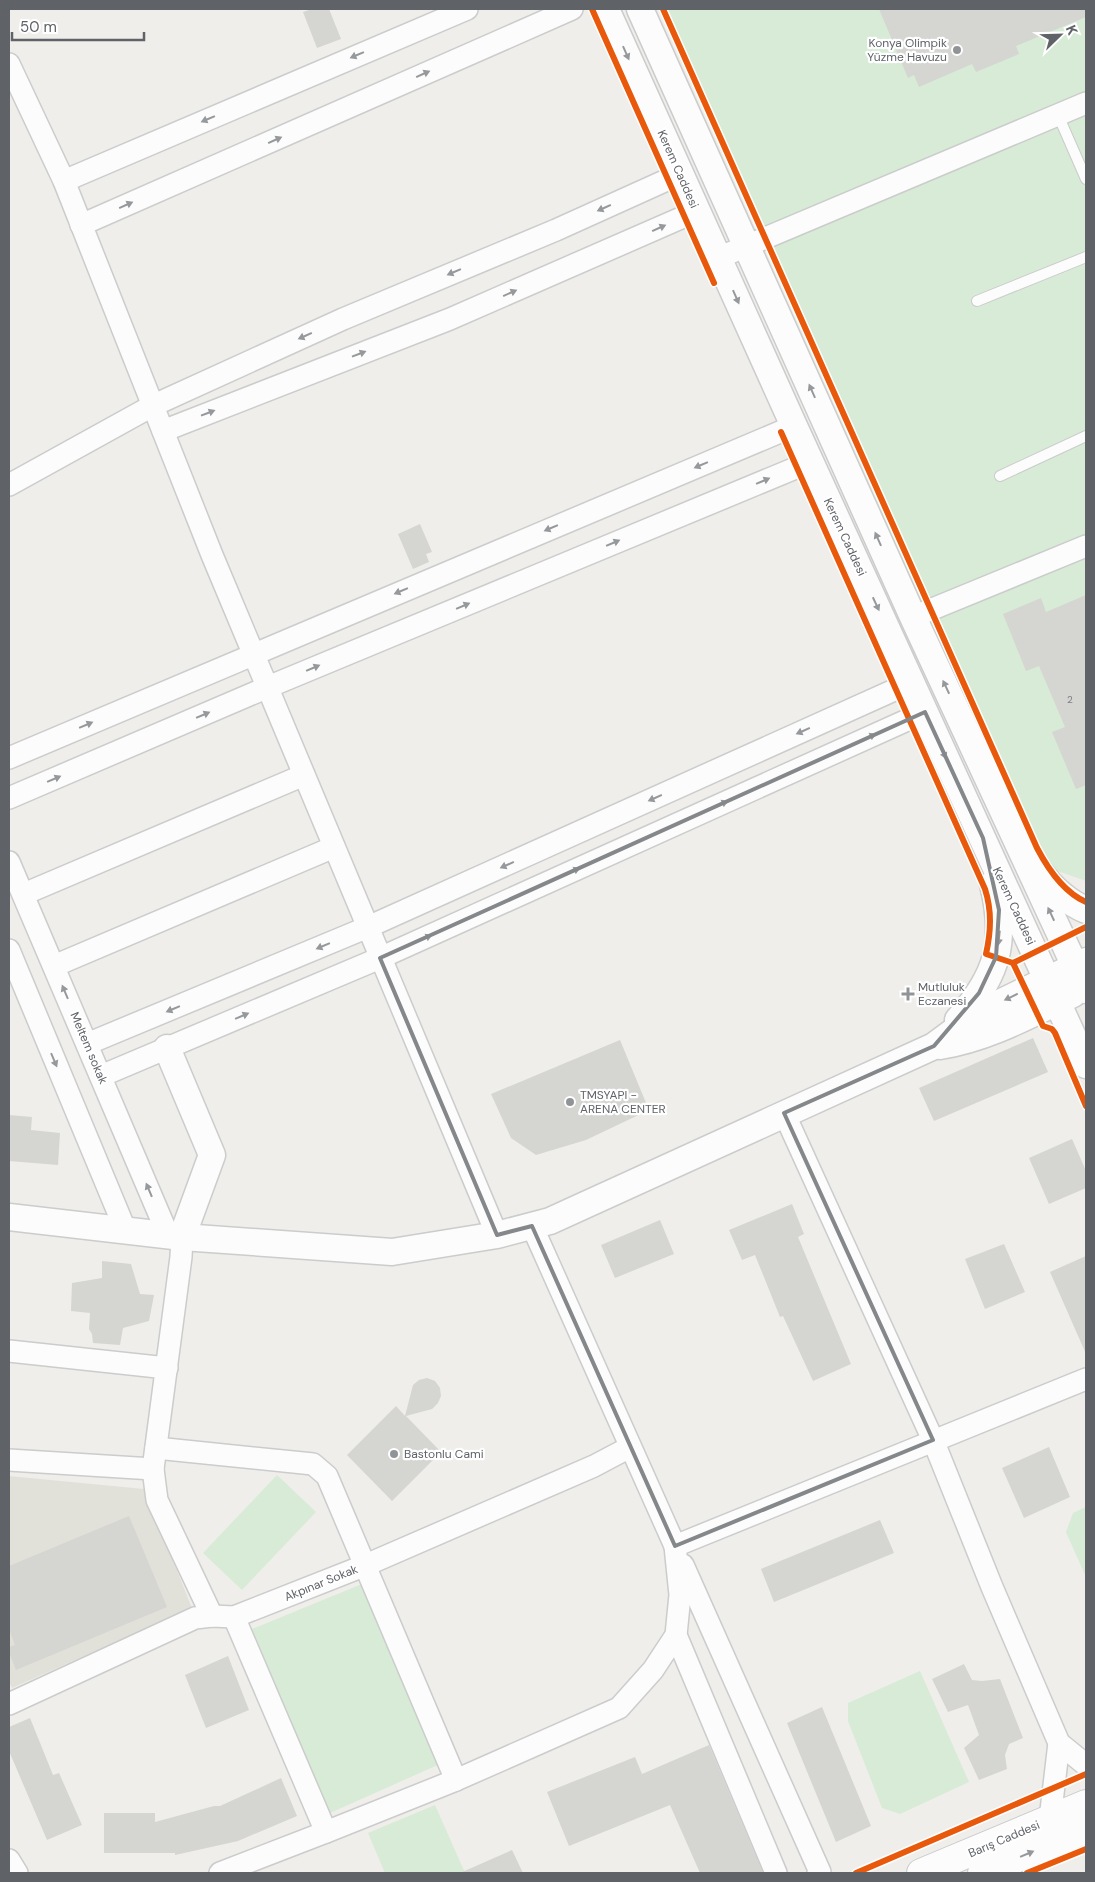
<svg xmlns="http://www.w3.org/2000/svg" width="1095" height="1882" font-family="'DM Sans',sans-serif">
	<rect width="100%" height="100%" fill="#efeeea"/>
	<!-- education -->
	<polygon fill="#e2e1d9" points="9,1476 144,1489 192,1608 12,1688 9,1682"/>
	<!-- green -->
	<g fill="#d7ebd6">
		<polygon points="659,9 1086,9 1086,881 1038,864"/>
		<polygon points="277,1475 316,1512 242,1590 203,1553"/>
		<polygon points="1086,1507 1086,1577 1066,1532 1073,1513"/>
		<polygon points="362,1584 440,1764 330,1813 252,1629"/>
		<polygon points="920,1671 969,1782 900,1814 882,1808 848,1721 848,1703"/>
		<polygon points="435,1805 465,1873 385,1873 368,1833"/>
	</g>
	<!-- building -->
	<g fill="#d5d5d2">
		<polygon points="312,9 329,9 341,39 317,48 303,12"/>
		<polygon points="879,9 1086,9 1086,17 1016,46 1019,54 976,72 972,64 919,87 914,75 908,78"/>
		<polygon points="420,524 432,552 426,554 429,562 413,569 398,534"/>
		<polygon points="1086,595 1086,785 1076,789 1052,732 1065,727 1039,666 1026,671 1003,614 1041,598 1046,612"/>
		<polygon points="1033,1038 1048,1072 934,1121 919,1088"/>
		<polygon points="620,1040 649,1110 586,1140 536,1155 511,1138 491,1094"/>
		<polygon points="9,1115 32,1117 31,1130 60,1133 58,1165 9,1161"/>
		<polygon points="1072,1139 1086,1171 1086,1188 1049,1204 1029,1158"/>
		<polygon points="792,1204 804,1234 798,1237 851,1364 813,1381 783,1316 780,1317 755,1255 742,1260 729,1230"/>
		<polygon points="660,1220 674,1254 615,1278 601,1245"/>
		<polygon points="1004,1244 1025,1292 985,1309 965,1259"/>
		<polygon points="1086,1256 1086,1354 1050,1272"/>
		<polygon points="102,1261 131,1264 140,1294 154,1295 149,1321 123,1328 120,1345 93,1343 92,1334 89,1329 90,1313 71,1311 72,1283 102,1278"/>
		<polygon points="427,1378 435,1381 440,1388 441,1396 438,1403 432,1409 406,1416 441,1452 392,1501 347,1455 396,1406 405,1416 413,1385 419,1380"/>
		<polygon points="1049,1447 1070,1497 1024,1518 1002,1468"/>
		<polygon points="129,1516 167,1607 16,1670 9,1652 9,1647 15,1645 9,1629 9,1566"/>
		<polygon points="880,1520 894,1553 774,1602 761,1569"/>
		<polygon points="228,1656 249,1710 206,1728 185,1675"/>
		<polygon points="964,1664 972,1680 982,1681 1000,1679 1023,1738 1009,1744 1005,1755 1007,1769 979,1780 964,1748 979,1735 968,1705 948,1712 932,1679"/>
		<polygon points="822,1707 871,1826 836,1842 787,1723"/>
		<polygon points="30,1718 53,1775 59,1773 82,1825 47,1840 9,1751 9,1727"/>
		<polygon points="709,1745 763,1873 700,1873 670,1805 569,1846 547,1792 635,1757 642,1774"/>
		<polygon points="281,1778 297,1816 238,1841 175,1855 175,1853 104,1853 104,1813 155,1813 155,1822 214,1806 220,1806"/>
		<polygon points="512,1850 523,1873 460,1873"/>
	</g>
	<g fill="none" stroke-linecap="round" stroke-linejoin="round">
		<!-- service casing -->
		<g stroke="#cbcccc" stroke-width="12">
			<g id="service">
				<polyline points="1058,115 1086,179"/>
				<polyline points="977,301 1086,257"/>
				<polyline points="1000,476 1086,436"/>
			</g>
		</g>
		<!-- minor casing -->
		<g stroke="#cbcccc" stroke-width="24">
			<g id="minor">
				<polyline points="9,64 64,181 212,555 497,1235"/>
				<polyline points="64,181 467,9"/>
				<polyline points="81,225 572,9"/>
				<polyline points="718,258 1086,103"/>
				<polyline points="163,431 450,319 697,211"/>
				<polyline points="9,485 152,406 343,319 556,230 680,174"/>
				<polyline points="913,617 1086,546"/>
				<polyline points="9,758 794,426"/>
				<polyline points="9,798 268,687 810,462"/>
				<polyline points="9,862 168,1235"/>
				<polyline points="24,894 304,775"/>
				<polyline points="9,950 125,1229"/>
				<polyline points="54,966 334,847"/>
				<polyline points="87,1044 368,927 912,682"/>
				<polyline points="101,1076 380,958 925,712"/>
				<polyline points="784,1113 933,1440 992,1587 1059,1743 1086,1765"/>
				<polyline points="532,1226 675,1546 1086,1379"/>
				<polyline points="9,1351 167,1368"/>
				<polyline points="156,1448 313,1464 327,1476 456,1780"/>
				<polyline points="9,1460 153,1469 181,1257 182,1237"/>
				<polyline points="153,1469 157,1500 212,1616"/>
				<polyline points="683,1565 820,1872 818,1873"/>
				<polyline points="234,1617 326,1832 456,1780 619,1708 653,1670 676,1635 680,1595 675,1546"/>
				<polyline points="676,1635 776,1873"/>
				<polyline points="9,1704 195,1618 212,1616 234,1617 366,1565 594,1466 630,1447"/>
				<polyline points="1050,1819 1059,1743"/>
				<polyline points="9,1860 17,1873"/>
				<polyline points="220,1873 326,1832"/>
			</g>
		</g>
		<!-- tertiary casing -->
		<g stroke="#cbcccc" stroke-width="29">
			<g id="tertiary">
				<polyline points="606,9 794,426 1086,1065"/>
				<polyline points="640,9 913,617 1086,990"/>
				<path d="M1039 871C1052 888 1067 902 1086 910"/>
				<path d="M958 1020C998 975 1007 942 993 884"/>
				<path d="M940 1046C989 1038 1029 1015 1073 994"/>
				<polyline points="167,1048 212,1155 182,1237"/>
				<polyline points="9,1217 182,1237 392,1252 497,1235 550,1221 934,1046 977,1014 1086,961"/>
			</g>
		</g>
		<!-- secondary casing -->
		<g stroke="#cacacb" stroke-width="30">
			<g id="secondary">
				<polyline points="921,1873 1086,1804"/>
				<polyline points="982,1873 1086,1829"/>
			</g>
		</g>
		<!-- service -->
		<use href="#service" stroke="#fdfcfc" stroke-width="10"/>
		<!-- minor -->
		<use href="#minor" stroke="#fdfcfc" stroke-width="21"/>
		<!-- tertiary -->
		<use href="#tertiary" stroke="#fdfcfc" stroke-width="26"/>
		<!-- secondary -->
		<use href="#secondary" stroke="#fdfcfc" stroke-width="28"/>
		<!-- cycleway casing -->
		<g stroke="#fff" stroke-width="9">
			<g id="cycleway">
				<polyline points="592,9 714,283"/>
				<path d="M663 9 1037 848C1048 869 1063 892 1086 902"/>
				<path d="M781 432 985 889C992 911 991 931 986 954L1013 963 1086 927"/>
				<polyline points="1013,963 1043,1026 1052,1029 1055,1033 1086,1106"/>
				<polyline points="856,1873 1086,1774"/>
				<polyline points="1027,1873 1086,1849"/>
			</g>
		</g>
		<!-- cycleway -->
		<use href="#cycleway" stroke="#e8590c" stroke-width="6"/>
	</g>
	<!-- one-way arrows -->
	<defs><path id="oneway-solid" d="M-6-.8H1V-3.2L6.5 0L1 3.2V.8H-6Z" transform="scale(1.25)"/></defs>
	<g fill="#96999c">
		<use href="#oneway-solid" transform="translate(626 53) rotate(66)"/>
		<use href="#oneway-solid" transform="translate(357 55) rotate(157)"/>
		<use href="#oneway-solid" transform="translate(423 74) rotate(-24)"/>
		<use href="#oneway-solid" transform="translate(208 119) rotate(157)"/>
		<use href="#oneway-solid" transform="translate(275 140) rotate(-24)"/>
		<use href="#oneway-solid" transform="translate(126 205) rotate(-24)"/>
		<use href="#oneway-solid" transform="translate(604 208) rotate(156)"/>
		<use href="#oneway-solid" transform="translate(659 228) rotate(-24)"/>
		<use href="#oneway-solid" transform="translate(454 272) rotate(157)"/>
		<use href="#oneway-solid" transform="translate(510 293) rotate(-24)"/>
		<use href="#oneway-solid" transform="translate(736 297) rotate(66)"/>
		<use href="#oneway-solid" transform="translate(305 336) rotate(156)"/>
		<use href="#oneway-solid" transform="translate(359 354) rotate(-21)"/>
		<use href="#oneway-solid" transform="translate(812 391) rotate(-114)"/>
		<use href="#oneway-solid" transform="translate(208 413) rotate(-21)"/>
		<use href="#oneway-solid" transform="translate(701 465) rotate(157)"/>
		<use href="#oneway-solid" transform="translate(763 481) rotate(-23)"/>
		<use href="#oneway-solid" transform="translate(551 528) rotate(157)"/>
		<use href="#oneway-solid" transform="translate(878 539) rotate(-114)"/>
		<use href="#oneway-solid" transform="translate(613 543) rotate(-23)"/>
		<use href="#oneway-solid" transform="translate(401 591) rotate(157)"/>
		<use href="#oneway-solid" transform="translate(876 604) rotate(65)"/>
		<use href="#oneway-solid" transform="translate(463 606) rotate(-23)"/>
		<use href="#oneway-solid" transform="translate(313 668) rotate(-23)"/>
		<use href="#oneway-solid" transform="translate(946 687) rotate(-115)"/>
		<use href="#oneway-solid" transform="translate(203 715) rotate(-23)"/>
		<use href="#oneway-solid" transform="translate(86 725) rotate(-23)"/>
		<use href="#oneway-solid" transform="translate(803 731) rotate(156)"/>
		<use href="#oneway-solid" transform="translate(869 737) rotate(-24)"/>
		<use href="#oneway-solid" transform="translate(943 752) rotate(65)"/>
		<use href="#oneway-solid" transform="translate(54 779) rotate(-23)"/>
		<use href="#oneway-solid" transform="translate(655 798) rotate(156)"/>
		<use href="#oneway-solid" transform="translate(721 804) rotate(-24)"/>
		<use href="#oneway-solid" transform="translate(507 865) rotate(156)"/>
		<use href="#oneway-solid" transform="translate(573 871) rotate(-24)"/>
		<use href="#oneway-solid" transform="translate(1051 914) rotate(-115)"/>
		<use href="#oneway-solid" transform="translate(425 938) rotate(-24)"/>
		<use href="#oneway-solid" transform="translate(999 938) rotate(96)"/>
		<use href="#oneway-solid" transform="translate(323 946) rotate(157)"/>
		<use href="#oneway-solid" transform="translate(65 992) rotate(-113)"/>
		<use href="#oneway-solid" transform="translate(1011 997) rotate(154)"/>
		<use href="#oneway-solid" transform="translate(173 1009) rotate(157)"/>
		<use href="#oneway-solid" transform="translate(242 1016) rotate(-23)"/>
		<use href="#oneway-solid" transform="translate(54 1060) rotate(67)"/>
		<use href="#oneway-solid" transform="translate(149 1190) rotate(-113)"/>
		<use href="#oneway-solid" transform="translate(1027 1854) rotate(-23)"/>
	</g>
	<!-- marked area -->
	<path fill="none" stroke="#84888a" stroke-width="4" stroke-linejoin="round" d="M925 712 983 838 999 910 996 957 979 993 934 1046 784 1113 933 1440 675 1546 532 1226 497 1235 380 958Z"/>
	<!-- markers -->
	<g fill="#919496" stroke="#fff" stroke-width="2">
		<circle cx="957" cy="50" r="5"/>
		<path d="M905.5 986.5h5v5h5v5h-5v5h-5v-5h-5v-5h5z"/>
		<circle cx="570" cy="1102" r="5"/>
		<circle cx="394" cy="1454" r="5"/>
	</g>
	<g text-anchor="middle" stroke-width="4.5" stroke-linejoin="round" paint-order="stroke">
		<!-- number labels -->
		<g font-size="10" fill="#7e8184">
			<text x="1070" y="703">2</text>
		</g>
		<!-- poi labels -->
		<g font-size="12" fill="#5f6368" stroke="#fff" text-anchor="start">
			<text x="947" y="47" text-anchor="end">Konya Olimpik<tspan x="947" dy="14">Yüzme Havuzu</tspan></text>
			<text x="918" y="991">Mutluluk<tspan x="918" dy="14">Eczanesi</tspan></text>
			<text x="580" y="1099">TMSYAPI -<tspan x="580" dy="14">ARENA CENTER</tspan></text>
			<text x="404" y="1458">Bastonlu Cami</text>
		</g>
		<!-- street labels -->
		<g font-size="12" fill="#5f6368" stroke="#fff">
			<text transform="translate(678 169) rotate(66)" y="4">Kerem Caddesi</text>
			<text transform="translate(845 537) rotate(65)" y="4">Kerem Caddesi</text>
			<text transform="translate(1014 906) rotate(65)" y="4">Kerem Caddesi</text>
			<text transform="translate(89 1048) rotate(67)" y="4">Meltem sokak</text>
			<text transform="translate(321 1583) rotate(-22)" y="4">Akpınar Sokak</text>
			<text transform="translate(1004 1839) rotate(-23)" y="4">Barış Caddesi</text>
		</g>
	</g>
	<!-- border -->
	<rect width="1095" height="1882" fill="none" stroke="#5f6368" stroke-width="20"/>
	<!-- north arrow -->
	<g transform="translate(1060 35) rotate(67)" stroke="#ffffff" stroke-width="4" paint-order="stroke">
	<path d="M0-4L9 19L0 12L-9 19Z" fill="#5f6368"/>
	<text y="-8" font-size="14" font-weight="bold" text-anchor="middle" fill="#5f6368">K</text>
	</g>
	<!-- scale -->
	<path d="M12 32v8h132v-8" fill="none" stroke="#5f6368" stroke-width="2.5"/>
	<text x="20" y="32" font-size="15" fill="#5f6368" stroke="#ffffff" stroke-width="4" paint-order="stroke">50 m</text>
</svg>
